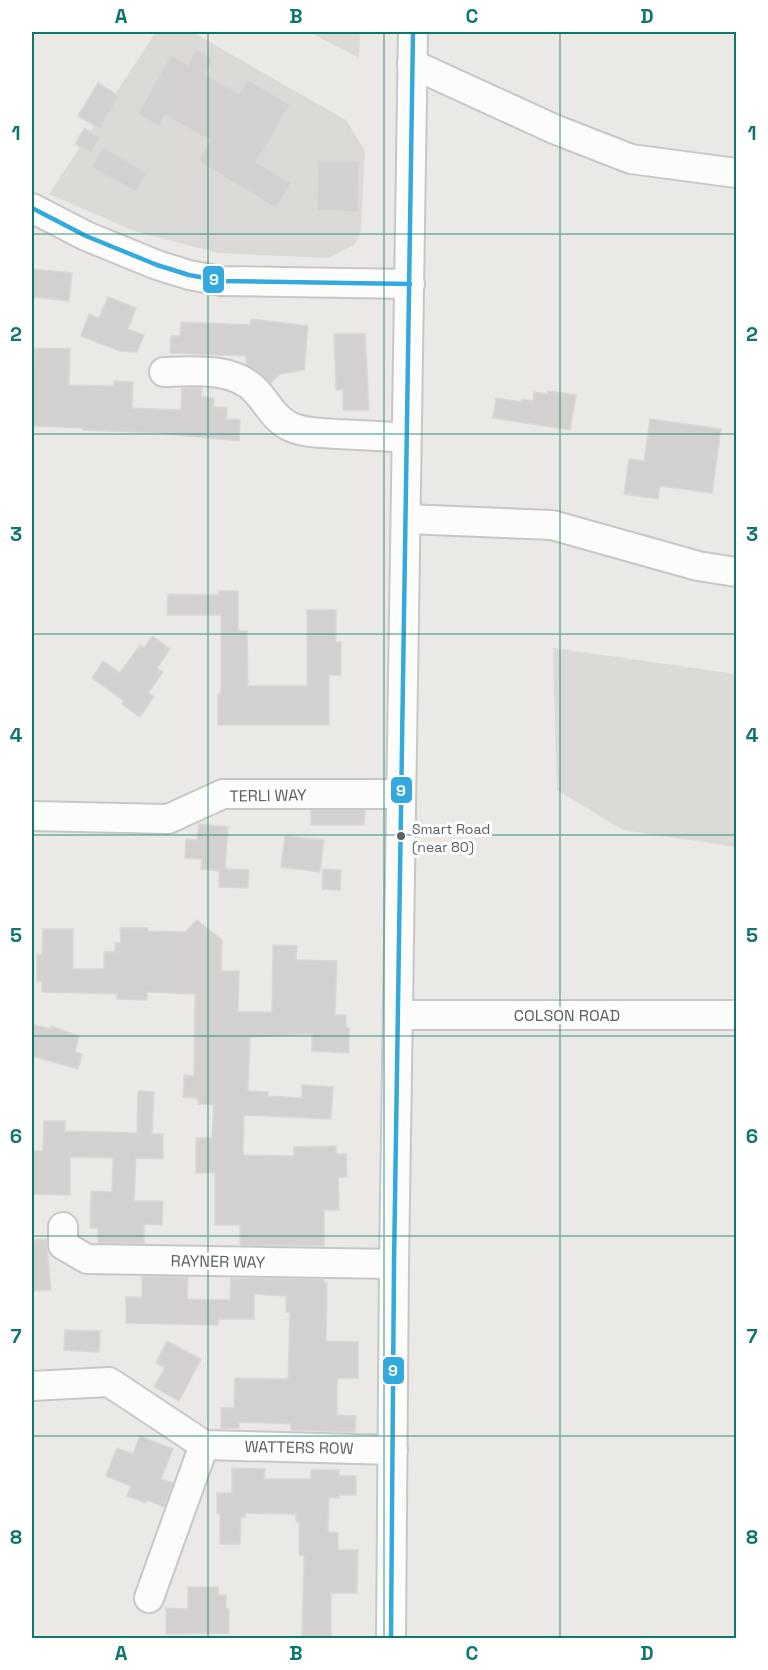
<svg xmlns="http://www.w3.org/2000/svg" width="768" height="1670" font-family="'Space Grotesk',sans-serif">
	<rect width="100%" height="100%" fill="#ebe9e6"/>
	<!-- industrial -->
	<g fill="#dcdad7">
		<polygon points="156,32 192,32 346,120 365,151 361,232 355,244 328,258 218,253 134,231 49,194"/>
		<polygon points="309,32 360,32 359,58"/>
		<polygon points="553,648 736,674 736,847 623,830 557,790"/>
	</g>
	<!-- building -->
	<g fill="#d3d1d0" stroke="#dad8d5" stroke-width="1.5">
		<polygon points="196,49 213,59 205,74 239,94 247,79 290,105 256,162 291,183 276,208 198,161 210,140 165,115 159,126 138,114 171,55 188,65"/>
		<polygon points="98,83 119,96 100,129 78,116"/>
		<polygon points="84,128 100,137 91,153 75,144"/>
		<polygon points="103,147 147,173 136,192 91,167"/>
		<polygon points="318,161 359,161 358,212 317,210"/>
		<polygon points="32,269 72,273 69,301 32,297"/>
		<polygon points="108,297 136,308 128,329 144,335 137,352 119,351 81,336 89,314 99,318"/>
		<polygon points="251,319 308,326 304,370 280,374 271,383 257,371 246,364 246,356 170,353 171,336 180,336 181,322 250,325"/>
		<polygon points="334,334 365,334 369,410 343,410 343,390 336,390"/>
		<polygon points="34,348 70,349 69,385 114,386 114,381 133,382 132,408 181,410 182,388 202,388 201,397 214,398 213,407 227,408 226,419 240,420 239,441 158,433 83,430 83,428 32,426 32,374 33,374"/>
		<polygon points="548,391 576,395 570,430 493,418 496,398 521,402 522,399 533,401 534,392 548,394"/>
		<polygon points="650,419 721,429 712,493 660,486 658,499 624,494 629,459 644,461"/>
		<polygon points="219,591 238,591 238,631 247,631 248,686 307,686 307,610 336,610 336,642 341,642 341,675 329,675 329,725 218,725 218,694 221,694 221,615 167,615 168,594 219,595"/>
		<polygon points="152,636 170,649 157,668 163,672 148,693 154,697 140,717 122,704 124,701 92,678 103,661 120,673 140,645 144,648"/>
		<polygon points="311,810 365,810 364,825 311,825"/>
		<polygon points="199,824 228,827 225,869 249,870 248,888 219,887 219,871 201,869 202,859 185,858 186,839 197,840"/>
		<polygon points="285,836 324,840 320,872 281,867"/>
		<polygon points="323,869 341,870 340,890 322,889"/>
		<polygon points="197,920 222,940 221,971 239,971 238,1012 272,1012 273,945 297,946 296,960 337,961 335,1015 346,1015 346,1028 349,1028 349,1053 312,1051 312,1034 250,1037 248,1091 268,1092 268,1096 302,1098 302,1085 333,1087 331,1119 244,1115 243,1155 294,1156 294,1147 336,1146 336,1154 346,1154 347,1177 338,1177 339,1210 324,1210 324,1246 240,1245 240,1225 215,1225 215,1173 196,1173 196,1138 212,1138 214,1105 198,1104 198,1098 183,1097 184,1075 194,1076 195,994 147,992 147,1000 117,999 117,994 42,992 42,981 37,981 37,955 42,955 43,929 73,929 73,969 104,969 104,952 115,952 115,943 121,943 120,928 148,928 148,931 185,932"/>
		<polygon points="32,1024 50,1029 51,1026 79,1036 75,1052 82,1054 78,1069 32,1056"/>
		<polygon points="138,1091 154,1092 152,1134 163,1134 163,1159 136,1158 134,1201 163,1201 162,1225 144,1224 144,1243 98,1243 98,1228 90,1228 91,1191 112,1192 113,1158 70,1157 70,1195 32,1194 32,1151 43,1151 44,1121 65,1121 65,1131 137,1133"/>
		<polygon points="46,1239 51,1290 32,1291 32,1240"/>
		<polygon points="142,1276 188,1277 187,1299 230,1300 231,1278 324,1279 324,1283 327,1283 326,1341 358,1342 358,1378 337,1378 337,1415 356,1416 355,1432 291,1430 291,1424 239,1422 239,1428 221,1428 221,1408 234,1408 235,1378 288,1379 290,1312 286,1312 286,1296 254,1294 254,1319 219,1319 218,1325 126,1323 126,1297 142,1297"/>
		<polygon points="65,1330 100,1331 99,1352 64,1350"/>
		<polygon points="167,1341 201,1359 179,1401 154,1387 165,1368 156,1363"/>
		<polygon points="140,1436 173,1449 161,1479 173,1483 164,1507 147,1500 146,1503 127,1496 131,1486 106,1476 117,1448 133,1454"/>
		<polygon points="232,1468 265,1469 264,1479 311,1479 311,1470 339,1470 339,1476 356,1476 356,1495 339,1495 339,1498 329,1498 328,1532 338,1533 338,1550 358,1550 357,1593 331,1593 331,1638 302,1638 304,1556 299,1555 299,1522 296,1522 296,1514 245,1513 245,1517 241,1517 240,1544 220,1544 220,1513 217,1513 217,1493 232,1493"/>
		<polygon points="188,1587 218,1587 218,1595 226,1595 226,1608 229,1609 229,1633 166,1634 166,1608 188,1609"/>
	</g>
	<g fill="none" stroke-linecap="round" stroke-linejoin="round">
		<!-- minor casing -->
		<g stroke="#c7c7c7" stroke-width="32">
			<g id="minor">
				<polyline points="412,64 554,129 631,159 736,173"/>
				<polyline points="32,208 86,236 157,265 189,275 221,281 410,284"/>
				<path d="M164 372C193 371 234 367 256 391 268 404 275 420 291 427 305 433 322 433 337 434 360 435 383 436 406 438"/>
				<polyline points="406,519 552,525 698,566 736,572"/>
				<polyline points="32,816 168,819 223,794 401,794"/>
				<polyline points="398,1015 736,1015"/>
				<polyline points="63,1227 63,1245 87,1259 394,1264"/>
				<polyline points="32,1386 109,1382 204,1445 393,1450"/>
				<polyline points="149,1598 204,1445"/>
				<polyline points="391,1638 394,1264 413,32"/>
			</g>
		</g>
		<!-- minor -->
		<use href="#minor" stroke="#fcfcfb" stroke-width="28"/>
		<!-- bus-1 casing -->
		<g stroke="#fff" stroke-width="9">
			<g id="bus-1">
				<polyline points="32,208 86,236 157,265 189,275 221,281 410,284"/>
				<polyline points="391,1638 394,1264 413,32"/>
			</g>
		</g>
		<!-- bus-1 -->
		<use href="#bus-1" stroke="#33a9de" stroke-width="4.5"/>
	</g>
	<!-- grid -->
	<path fill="none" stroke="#0f766e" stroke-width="1.5" stroke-opacity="0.55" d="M208 32V1638M384 32V1638M560 32V1638M32 234H736M32 434H736M32 634H736M32 835H736M32 1036H736M32 1236H736M32 1436H736"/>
	<!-- markers -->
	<circle fill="#5b6064" stroke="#fff" stroke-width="2" cx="401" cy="836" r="5"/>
	<g text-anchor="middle" stroke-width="6" stroke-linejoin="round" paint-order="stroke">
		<!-- bus labels -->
		<g font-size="14" fill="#5b6064" stroke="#fff" text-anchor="start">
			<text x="412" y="834">Smart Road<tspan x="412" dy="18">(near 80)</tspan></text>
		</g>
		<!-- street labels -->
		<g font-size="16" fill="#5b6064" stroke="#fff">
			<text transform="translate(268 795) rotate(-1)" y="6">TERLI WAY</text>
			<text x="567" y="1021">COLSON ROAD</text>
			<text transform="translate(218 1261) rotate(1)" y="6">RAYNER WAY</text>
			<text transform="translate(299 1447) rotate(1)" y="6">WATTERS ROW</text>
		</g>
	</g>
	<g stroke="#fff" stroke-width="2">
		<rect x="202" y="265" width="23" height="29" rx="6" fill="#33a9de"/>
		<rect x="390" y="776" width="23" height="28" rx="6" fill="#33a9de"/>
		<rect x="382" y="1356" width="23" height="29" rx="6" fill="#33a9de"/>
	</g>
	<g font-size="16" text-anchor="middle" font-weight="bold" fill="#fff">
		<text x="214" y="285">9</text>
		<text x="401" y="796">9</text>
		<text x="393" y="1376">9</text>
	</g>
	<!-- border -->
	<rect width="768" height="1670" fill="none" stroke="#ffffff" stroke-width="66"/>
	<rect x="33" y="33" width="702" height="1604" fill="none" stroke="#0f766e" stroke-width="2"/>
	<g font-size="20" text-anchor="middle" font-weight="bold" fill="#0f766e">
		<text x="121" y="23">A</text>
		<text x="296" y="23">B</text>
		<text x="472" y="23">C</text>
		<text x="647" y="23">D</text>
		<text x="16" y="140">1</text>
		<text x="752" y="140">1</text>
		<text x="16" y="341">2</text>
		<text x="752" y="341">2</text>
		<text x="16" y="541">3</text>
		<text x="752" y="541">3</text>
		<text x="16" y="742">4</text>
		<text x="752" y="742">4</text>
		<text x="16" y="942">5</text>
		<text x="752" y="942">5</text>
		<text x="16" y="1143">6</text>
		<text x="752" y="1143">6</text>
		<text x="16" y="1343">7</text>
		<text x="752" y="1343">7</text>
		<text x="16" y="1544">8</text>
		<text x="752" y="1544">8</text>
		<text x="121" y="1660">A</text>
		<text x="296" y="1660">B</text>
		<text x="472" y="1660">C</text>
		<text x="647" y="1660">D</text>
	</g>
</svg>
